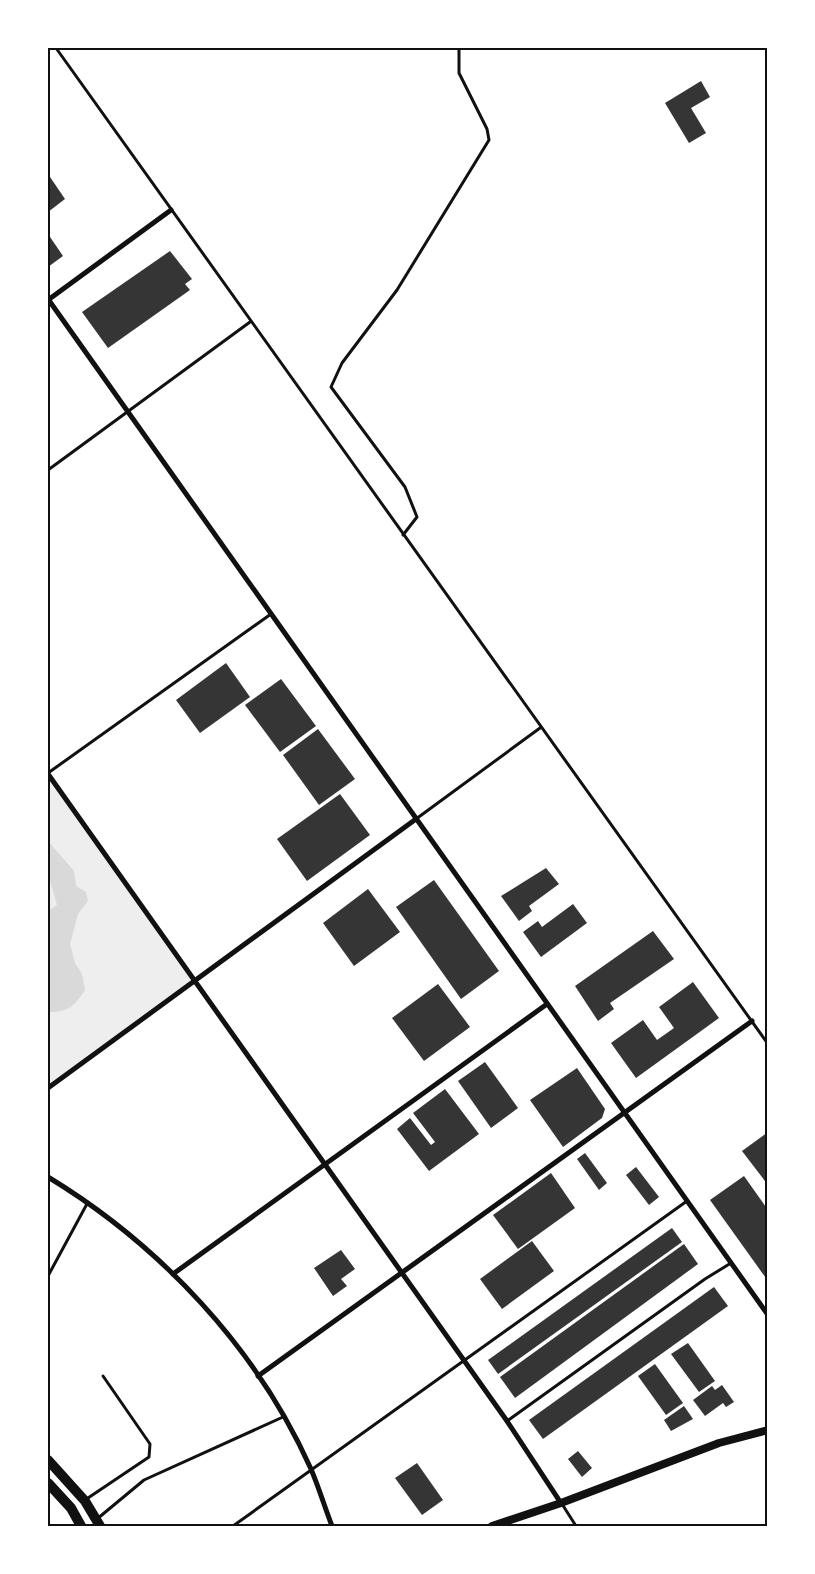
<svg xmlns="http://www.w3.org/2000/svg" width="815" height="1574" font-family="Lato,sans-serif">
	<rect width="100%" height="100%" fill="#fff"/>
	<!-- green -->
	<polygon fill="#eee" points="48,774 194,980 48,1088"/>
	<!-- water -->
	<path fill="#d9d9d9" d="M48 841 74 871 76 886 86 892 88 901 78 914 70 944 75 963 82 974 85 990C74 1007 68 1012 48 1012V911L57 905 48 873Z"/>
	<!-- building -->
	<g fill="#353535">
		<polygon points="701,81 710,97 691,108 706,133 689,143 665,103"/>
		<polygon points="48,174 65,199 48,212"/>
		<polygon points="48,234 63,256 48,267"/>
		<polygon points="170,251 192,279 185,284 190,290 108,348 82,312"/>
		<polygon points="226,663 250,697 200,733 176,700"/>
		<polygon points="281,679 316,726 280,752 245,705"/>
		<polygon points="318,729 355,779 319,805 283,755"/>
		<polygon points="340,794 370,835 307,881 277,839"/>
		<polygon points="546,868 559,884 529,906 532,911 519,921 501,896"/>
		<polygon points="434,880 499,971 461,999 396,907"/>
		<polygon points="368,889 400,932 354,966 323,923"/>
		<polygon points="573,904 587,923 541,957 523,932 538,921 542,927"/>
		<polygon points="653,931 674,959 610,1003 614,1009 598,1021 575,986"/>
		<polygon points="693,982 719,1018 636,1078 611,1043 643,1020 657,1040 674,1028 659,1007"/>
		<polygon points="438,984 470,1027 424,1061 392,1018"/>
		<polygon points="485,1062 518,1108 491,1128 458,1081"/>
		<polygon points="577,1068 605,1109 602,1118 563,1147 530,1100"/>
		<polygon points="445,1089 479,1134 429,1171 397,1129 410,1118 431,1145 435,1142 413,1113"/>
		<polygon points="768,1132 768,1185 742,1151"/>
		<polygon points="585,1153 607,1183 599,1190 577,1159"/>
		<polygon points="636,1167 659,1197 649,1205 626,1175"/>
		<polygon points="551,1173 575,1208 518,1249 493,1215"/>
		<polygon points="744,1176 768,1210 768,1281 710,1200"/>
		<polygon points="672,1228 682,1242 498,1374 488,1360"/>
		<polygon points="532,1241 554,1271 502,1309 480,1279"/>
		<polygon points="684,1244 698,1264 515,1398 500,1377"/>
		<polygon points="341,1250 355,1269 341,1279 347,1286 333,1296 314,1268"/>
		<polygon points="714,1287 728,1306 543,1439 529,1420"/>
		<polygon points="688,1343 715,1381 699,1392 671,1354"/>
		<polygon points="655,1364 683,1403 666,1415 638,1376"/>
		<polygon points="722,1385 734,1402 726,1407 723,1403 705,1416 693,1400 712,1386 715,1390"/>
		<polygon points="684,1406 693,1419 671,1431 664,1420"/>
		<polygon points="578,1451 592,1468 582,1477 568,1459"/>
		<polygon points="417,1463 443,1500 422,1515 395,1478"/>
	</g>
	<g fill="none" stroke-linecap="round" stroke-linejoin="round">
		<!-- service -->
		<g stroke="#111" stroke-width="3">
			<polyline points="56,48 768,1044"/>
			<polyline points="767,48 768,48"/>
			<polyline points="48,470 250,322"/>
			<polyline points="403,535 417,517 405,487 331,387 342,363 397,290 489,140 487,129 459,73 459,48"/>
			<polyline points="48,773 271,614"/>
			<polyline points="416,819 540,728"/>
			<polyline points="48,1276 88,1202"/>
			<polyline points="507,1421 705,1279 731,1263"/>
			<polyline points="85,1500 149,1457 150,1444 103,1376"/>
			<polyline points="562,1504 576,1526"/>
			<polyline points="97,1519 144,1480 283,1417"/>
			<polyline points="233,1526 687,1201"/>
		</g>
		<!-- minor -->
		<g stroke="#111" stroke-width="5">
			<polyline points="48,299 768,1315"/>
			<polyline points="48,300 171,210"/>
			<polyline points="48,774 507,1421 561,1503"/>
			<polyline points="48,1088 416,819"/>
			<path d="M48 1177C160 1245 257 1348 311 1469 319 1488 325 1508 332 1526"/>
			<polyline points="173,1274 547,1004"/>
			<polyline points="258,1376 752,1021"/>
		</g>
		<!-- tertiary -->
		<polyline stroke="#111" stroke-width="8" points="492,1526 561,1503 719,1443 768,1430"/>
		<!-- primary -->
		<g stroke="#111" stroke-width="10">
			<polyline points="48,1460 85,1501 100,1526"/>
			<polyline points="48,1483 71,1508 81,1526"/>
		</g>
	</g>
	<!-- border -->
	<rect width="815" height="1574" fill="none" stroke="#ffffff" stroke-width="98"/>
	<rect x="49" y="49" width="717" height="1476" fill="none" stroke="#111" stroke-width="2"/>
</svg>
